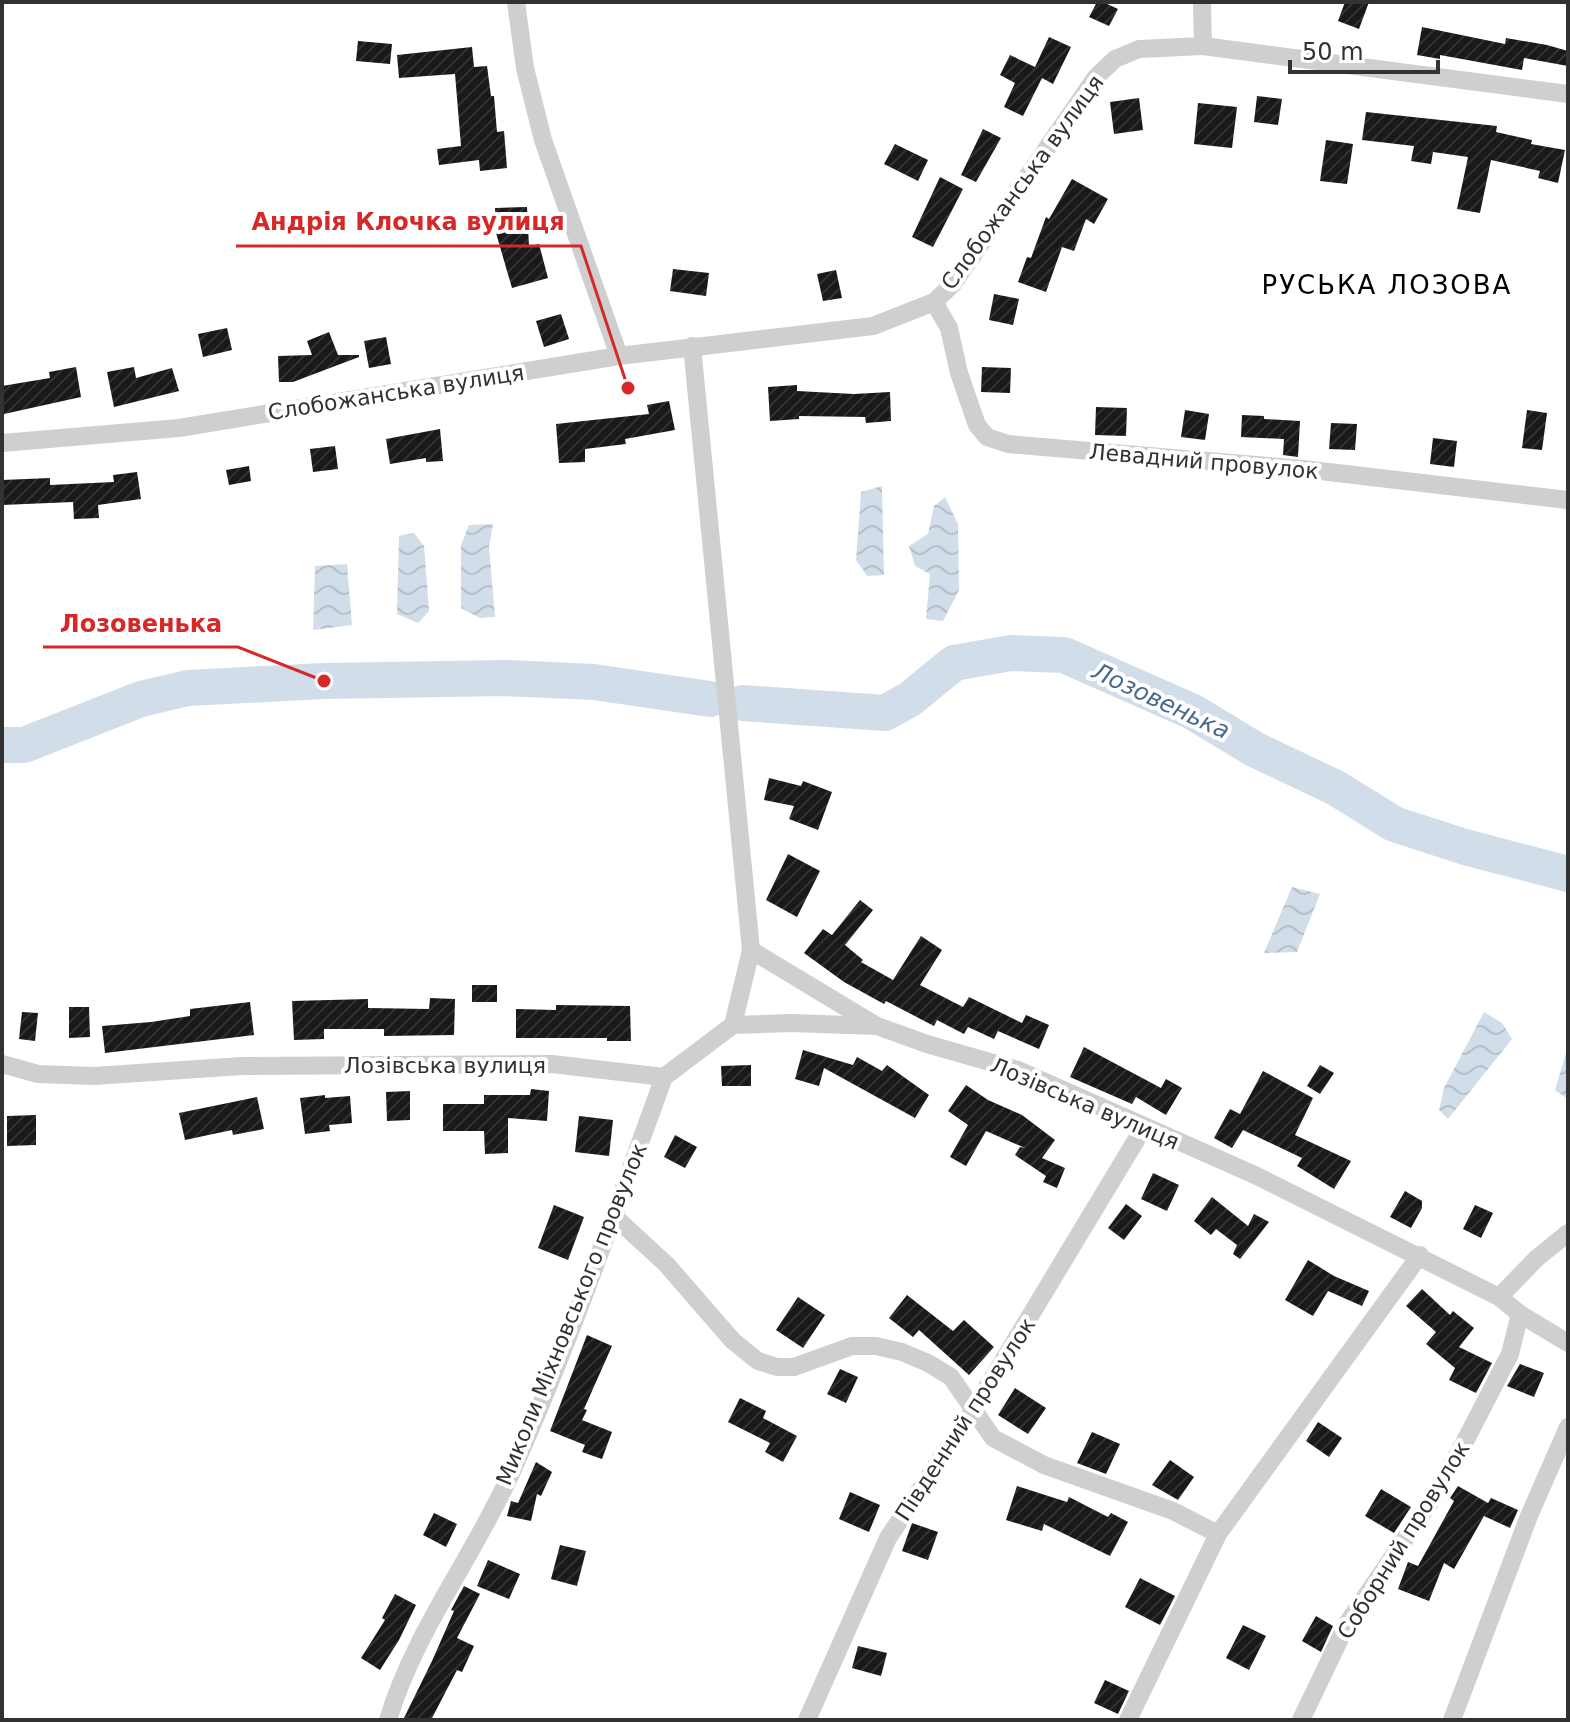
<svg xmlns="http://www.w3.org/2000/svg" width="1570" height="1722" font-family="'DejaVu Sans',sans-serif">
	<defs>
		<pattern id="water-waves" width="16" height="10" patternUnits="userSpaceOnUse" patternTransform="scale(2)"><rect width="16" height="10" fill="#d2ddea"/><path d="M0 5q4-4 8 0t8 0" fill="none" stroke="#b5bec9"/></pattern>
		<pattern id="building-hatch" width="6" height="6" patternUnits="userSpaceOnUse" patternTransform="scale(2)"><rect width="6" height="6" fill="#191919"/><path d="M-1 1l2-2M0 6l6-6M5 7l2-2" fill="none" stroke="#323232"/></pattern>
	</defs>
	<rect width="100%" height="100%" fill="#fff"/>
	<!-- water -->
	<g fill="url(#water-waves)">
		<polygon points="882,486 884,575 867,576 856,560 861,492"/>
		<polygon points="945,497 958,524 959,590 943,621 926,619 930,574 915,566 909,546 928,534 934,506"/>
		<polygon points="493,524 489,547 495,617 480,618 461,608 461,545 469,525"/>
		<polygon points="414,533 424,546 429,611 418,623 397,614 399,536"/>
		<polygon points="347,564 352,625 313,630 315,566"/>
		<polygon points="1292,887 1320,894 1297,952 1264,953"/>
		<polygon points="1484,1012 1502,1023 1512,1039 1448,1119 1439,1110 1444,1088"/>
		<polygon points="1568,1046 1568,1099 1555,1090"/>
	</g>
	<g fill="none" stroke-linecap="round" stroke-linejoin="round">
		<!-- river -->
		<g stroke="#d2ddea" stroke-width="36">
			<polyline points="743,703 885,713 910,699 954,663 1011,653 1064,655 1193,712 1254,749 1336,788 1394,824 1465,847 1568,874"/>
			<polyline points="2,745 24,745 141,699 188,688 324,681 505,678 594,682 710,699"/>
		</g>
	</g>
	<!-- building -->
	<g fill="url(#building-hatch)">
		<polygon points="1097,2 1103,2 1118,9 1109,26 1089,17"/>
		<polygon points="1345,2 1369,2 1359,29 1338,21"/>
		<polygon points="1422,27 1505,44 1506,38 1547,45 1568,51 1568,66 1524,58 1522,70 1440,55 1440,59 1417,55"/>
		<polygon points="1049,37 1071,47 1053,84 1042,78 1023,116 1004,107 1015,83 1000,75 1010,55 1035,67"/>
		<polygon points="358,41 392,44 390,64 356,61"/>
		<polygon points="472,47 474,67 487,66 491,96 494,96 497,132 504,131 507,168 480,171 479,160 439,165 437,149 461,146 455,74 399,78 397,55"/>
		<polygon points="1257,96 1282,99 1278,125 1254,122"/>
		<polygon points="1139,98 1143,130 1114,134 1110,102"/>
		<polygon points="1198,103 1237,107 1232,148 1194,144"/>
		<polygon points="1366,112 1497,126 1496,132 1532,140 1531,144 1565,150 1558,183 1538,178 1540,171 1491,160 1480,213 1457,209 1468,157 1433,152 1431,164 1411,161 1414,146 1362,140"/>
		<polygon points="983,129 1001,138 976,182 961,175"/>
		<polygon points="1326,140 1353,144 1347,184 1320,181"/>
		<polygon points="895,144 928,160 918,181 884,164"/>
		<polygon points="940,177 963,189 933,247 912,237"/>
		<polygon points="1072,179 1108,199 1094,224 1086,219 1074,251 1062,247 1046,292 1018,282 1027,257 1031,258 1046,217 1049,219"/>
		<polygon points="527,207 529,246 539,244 548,278 512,288 496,233 495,208"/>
		<polygon points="673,269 709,273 706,296 670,291"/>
		<polygon points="836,270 842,298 823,301 817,274"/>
		<polygon points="994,294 1019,299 1013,325 989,320"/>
		<polygon points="561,314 569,339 544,347 536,321"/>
		<polygon points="227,328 232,350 203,357 198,334"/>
		<polygon points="329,332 338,355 359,355 359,357 293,382 279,382 278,356 312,355 307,341"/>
		<polygon points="386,337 391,364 369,368 364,341"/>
		<polygon points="76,367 81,397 4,414 2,386 50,378 49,372"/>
		<polygon points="134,367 136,378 172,368 179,391 114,407 107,372"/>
		<polygon points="982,367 1011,368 1010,393 981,392"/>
		<polygon points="797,385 797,391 854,394 890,392 891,421 866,423 865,417 799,416 799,419 770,421 768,387"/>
		<polygon points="669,401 675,430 625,439 626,444 585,449 585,462 559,463 556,424 649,414 647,405"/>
		<polygon points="1096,407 1127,408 1126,436 1095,435"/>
		<polygon points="1185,410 1209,414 1205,440 1181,437"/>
		<polygon points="1527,410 1547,413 1542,450 1522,448"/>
		<polygon points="1242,415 1264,416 1264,419 1300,421 1298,457 1283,455 1284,439 1241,437"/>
		<polygon points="1331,423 1357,424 1355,450 1329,449"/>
		<polygon points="440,429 443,461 426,462 426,458 390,464 386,439"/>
		<polygon points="1433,438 1457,441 1454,467 1430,464"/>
		<polygon points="335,446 338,469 313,472 310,449"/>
		<polygon points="249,466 251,481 229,485 226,470"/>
		<polygon points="137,472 141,499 98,505 99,518 74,519 73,502 2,505 2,480 50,478 50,485 114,482 113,475"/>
		<polygon points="769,778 801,786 803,781 832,792 818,830 789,819 794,806 764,800"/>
		<polygon points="788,854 820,871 797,917 766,900"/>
		<polygon points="860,900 873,910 845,945 863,960 861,962 893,980 921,936 942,950 920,985 963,1007 969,997 1022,1023 1026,1015 1049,1025 1039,1049 998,1031 994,1039 968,1027 964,1034 937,1020 934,1026 886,1001 884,1004 844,982 804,953 823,929 832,935"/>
		<rect x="472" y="985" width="25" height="17"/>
		<polygon points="430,998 455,999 454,1035 384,1036 384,1029 324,1029 324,1039 294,1040 292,1001 368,999 368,1008 429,1009"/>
		<polygon points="250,1002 254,1035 105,1053 102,1026 151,1022 190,1016 190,1009"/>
		<polygon points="556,1005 630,1006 631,1041 607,1041 607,1038 516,1038 516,1009 556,1010"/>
		<polygon points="69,1007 89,1007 90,1037 69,1038"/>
		<polygon points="22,1012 38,1013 35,1041 19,1039"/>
		<polygon points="1084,1047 1161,1088 1166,1079 1182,1088 1166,1115 1136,1097 1132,1104 1070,1077"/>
		<polygon points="803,1050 853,1065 857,1057 882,1071 887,1065 929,1095 915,1118 824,1068 819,1086 795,1079"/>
		<polygon points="751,1065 751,1086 722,1086 721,1066"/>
		<polygon points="1320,1065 1334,1073 1320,1094 1307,1086"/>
		<polygon points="1263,1071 1313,1098 1295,1135 1351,1161 1334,1189 1297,1166 1302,1158 1243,1130 1232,1148 1214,1138 1230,1109 1240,1114"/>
		<polygon points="966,1085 988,1100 1022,1115 1055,1140 1042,1158 1065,1168 1057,1188 1043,1182 1046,1176 1015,1155 1020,1147 1025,1148 986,1131 966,1166 950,1157 968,1125 948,1111"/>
		<polygon points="531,1089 549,1091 547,1121 508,1118 508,1153 485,1154 484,1131 443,1131 443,1104 484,1104 484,1095 530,1095"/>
		<polygon points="410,1091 410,1120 387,1121 386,1092"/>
		<polygon points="325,1095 325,1098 350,1096 352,1123 329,1125 330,1131 305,1134 300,1098"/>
		<polygon points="257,1097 264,1129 233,1135 232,1130 185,1140 179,1113"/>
		<polygon points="36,1115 36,1145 7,1146 7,1116"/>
		<polygon points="579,1116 613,1120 609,1156 575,1152"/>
		<polygon points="675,1135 697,1147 685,1168 664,1157"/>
		<polygon points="1153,1173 1179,1185 1167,1211 1141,1199"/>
		<polygon points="1405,1191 1422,1201 1422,1208 1411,1228 1390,1217"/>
		<polygon points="1212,1197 1248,1226 1254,1214 1269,1222 1240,1259 1233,1254 1237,1245 1216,1229 1211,1235 1194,1221"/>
		<polygon points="1126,1204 1142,1216 1124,1240 1108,1228"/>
		<polygon points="554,1205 584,1217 568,1260 538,1248"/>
		<polygon points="1475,1205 1493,1213 1481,1238 1463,1229"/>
		<polygon points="1308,1260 1334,1276 1369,1291 1362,1306 1328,1291 1313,1316 1285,1300"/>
		<polygon points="1422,1289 1450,1315 1453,1311 1474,1328 1459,1347 1492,1363 1476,1393 1449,1380 1455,1368 1426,1344 1436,1332 1406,1306"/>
		<polygon points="907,1295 953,1331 964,1320 994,1347 969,1375 919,1330 913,1337 889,1318"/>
		<polygon points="798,1297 825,1315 803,1348 776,1330"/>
		<polygon points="587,1335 612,1346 584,1409 587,1410 582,1420 612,1432 602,1459 582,1452 585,1445 550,1431"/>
		<polygon points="1520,1364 1544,1373 1534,1397 1507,1386"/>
		<polygon points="840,1369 858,1377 846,1403 827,1394"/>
		<polygon points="1015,1388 1046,1408 1028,1434 998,1415"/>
		<polygon points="740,1398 766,1411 763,1418 797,1436 783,1462 765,1452 770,1443 728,1422"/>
		<polygon points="1318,1422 1342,1438 1329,1457 1306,1441"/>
		<polygon points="1092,1432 1120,1444 1106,1474 1077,1463"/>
		<polygon points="1170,1460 1194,1477 1178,1500 1152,1485"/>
		<polygon points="536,1462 552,1472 541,1496 537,1494 531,1521 507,1516 511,1501 518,1503"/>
		<polygon points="1017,1486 1067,1502 1069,1497 1108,1517 1111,1513 1128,1522 1110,1556 1044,1524 1042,1531 1006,1520"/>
		<polygon points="1458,1486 1488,1503 1491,1498 1518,1510 1510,1528 1484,1516 1454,1569 1444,1563 1429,1601 1398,1589 1408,1562 1418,1566 1454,1501 1450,1498"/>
		<polygon points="1381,1489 1411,1507 1394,1533 1365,1516"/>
		<polygon points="850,1492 880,1505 869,1532 839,1519"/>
		<polygon points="434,1513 457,1524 446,1547 423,1535"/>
		<polygon points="912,1523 938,1532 928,1560 902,1551"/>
		<polygon points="560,1545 586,1551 577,1586 551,1579"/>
		<polygon points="488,1560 520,1574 509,1599 477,1586"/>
		<polygon points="1140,1578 1175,1596 1160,1625 1125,1607"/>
		<polygon points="464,1586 480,1594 457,1638 474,1646 462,1672 457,1670 431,1720 403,1720 432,1661 454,1611 451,1610"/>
		<polygon points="395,1594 416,1605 399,1640 380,1670 361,1658 385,1620 382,1618"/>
		<polygon points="1316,1616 1333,1626 1321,1652 1302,1641"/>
		<polygon points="1243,1625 1266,1636 1249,1670 1226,1658"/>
		<polygon points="858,1646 887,1653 881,1676 852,1668"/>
		<polygon points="1105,1680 1129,1691 1118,1714 1094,1703"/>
	</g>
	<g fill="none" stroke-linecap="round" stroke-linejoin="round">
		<!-- minor -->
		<g stroke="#cfcfcf" stroke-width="18">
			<polyline points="516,2 525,68 543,140 619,356"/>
			<polyline points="1202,2 1203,46"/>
			<polyline points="934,302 949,328 959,373 977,425 987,437 1008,444 1303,469 1568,500"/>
			<polyline points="692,346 751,950 733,1025"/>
			<polyline points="2,443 179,428 619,356 873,326 934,302 953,284 1096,77 1115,59 1139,49 1203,46 1568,94"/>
			<polyline points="751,950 875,1025"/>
			<polyline points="2,1064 38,1074 94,1076 242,1066 552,1064 664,1077 733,1025 791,1023 877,1026 927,1044 1018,1070 1257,1176 1499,1297 1520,1314 1568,1343"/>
			<polyline points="615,1217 667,1265 733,1341 758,1361 777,1367 794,1367 852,1346 876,1346 902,1352 928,1363 951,1377 993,1438 1044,1465 1173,1511 1218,1534"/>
			<polyline points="1499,1297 1537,1258 1568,1233"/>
			<path d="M388 1720C415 1630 475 1555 513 1469 570 1342 616 1208 664 1077"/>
			<polyline points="807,1720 888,1538 974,1409 1144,1127"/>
			<polyline points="1128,1720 1218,1534 1420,1255"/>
			<polyline points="1301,1720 1348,1622 1431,1501 1462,1447 1510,1354 1520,1314"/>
			<polyline points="1452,1720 1529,1516 1568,1427"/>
		</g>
	</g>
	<g text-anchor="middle" stroke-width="8" stroke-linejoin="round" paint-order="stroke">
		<!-- street labels -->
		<g font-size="22" fill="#323232" stroke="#fff">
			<text transform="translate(1022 182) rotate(-54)" y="8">Слобожанська вулиця</text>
			<text transform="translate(396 392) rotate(-9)" y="8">Слобожанська вулиця</text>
			<text transform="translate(1204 461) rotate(5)" y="8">Левадний провулок</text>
			<text x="445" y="1073">Лозівська вулиця</text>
			<text transform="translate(1085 1103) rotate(23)" y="8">Лозівська вулиця</text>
			<text transform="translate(571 1314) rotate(-68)" y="8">Миколи Міхновського провулок</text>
			<text transform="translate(965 1419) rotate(-57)" y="8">Південний провулок</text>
			<text transform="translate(1403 1540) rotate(-58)" y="8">Соборний провулок</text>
		</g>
		<!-- water labels -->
		<g font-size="24" font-style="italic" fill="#49698b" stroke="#fff">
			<text transform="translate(1161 701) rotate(25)" y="8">Лозовенька</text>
		</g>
		<!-- quarter labels -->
		<g font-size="26" letter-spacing="2" fill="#000" stroke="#fff">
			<text x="1387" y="294">РУСЬКА ЛОЗОВА</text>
		</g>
	</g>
	<!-- callouts -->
	<path fill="none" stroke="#d62828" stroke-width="3" d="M628 388L581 246H236M324 681L238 647H43"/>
	<g fill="#d62828" stroke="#fff" stroke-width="3">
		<circle cx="628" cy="388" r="8"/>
		<circle cx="324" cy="681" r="8"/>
	</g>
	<g font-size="24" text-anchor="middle" font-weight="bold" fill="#d62828" stroke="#fff" stroke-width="8" stroke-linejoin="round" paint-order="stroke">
		<text x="408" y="230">Андрія Клочка вулиця</text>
		<text x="141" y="632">Лозовенька</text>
	</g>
	<!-- border -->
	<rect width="1570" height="1722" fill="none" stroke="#323232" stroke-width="8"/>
	<!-- scale -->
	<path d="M1290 60v12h148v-12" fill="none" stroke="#323232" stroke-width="4"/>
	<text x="1302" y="60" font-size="24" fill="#323232" stroke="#ffffff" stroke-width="6" paint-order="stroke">50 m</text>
</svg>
